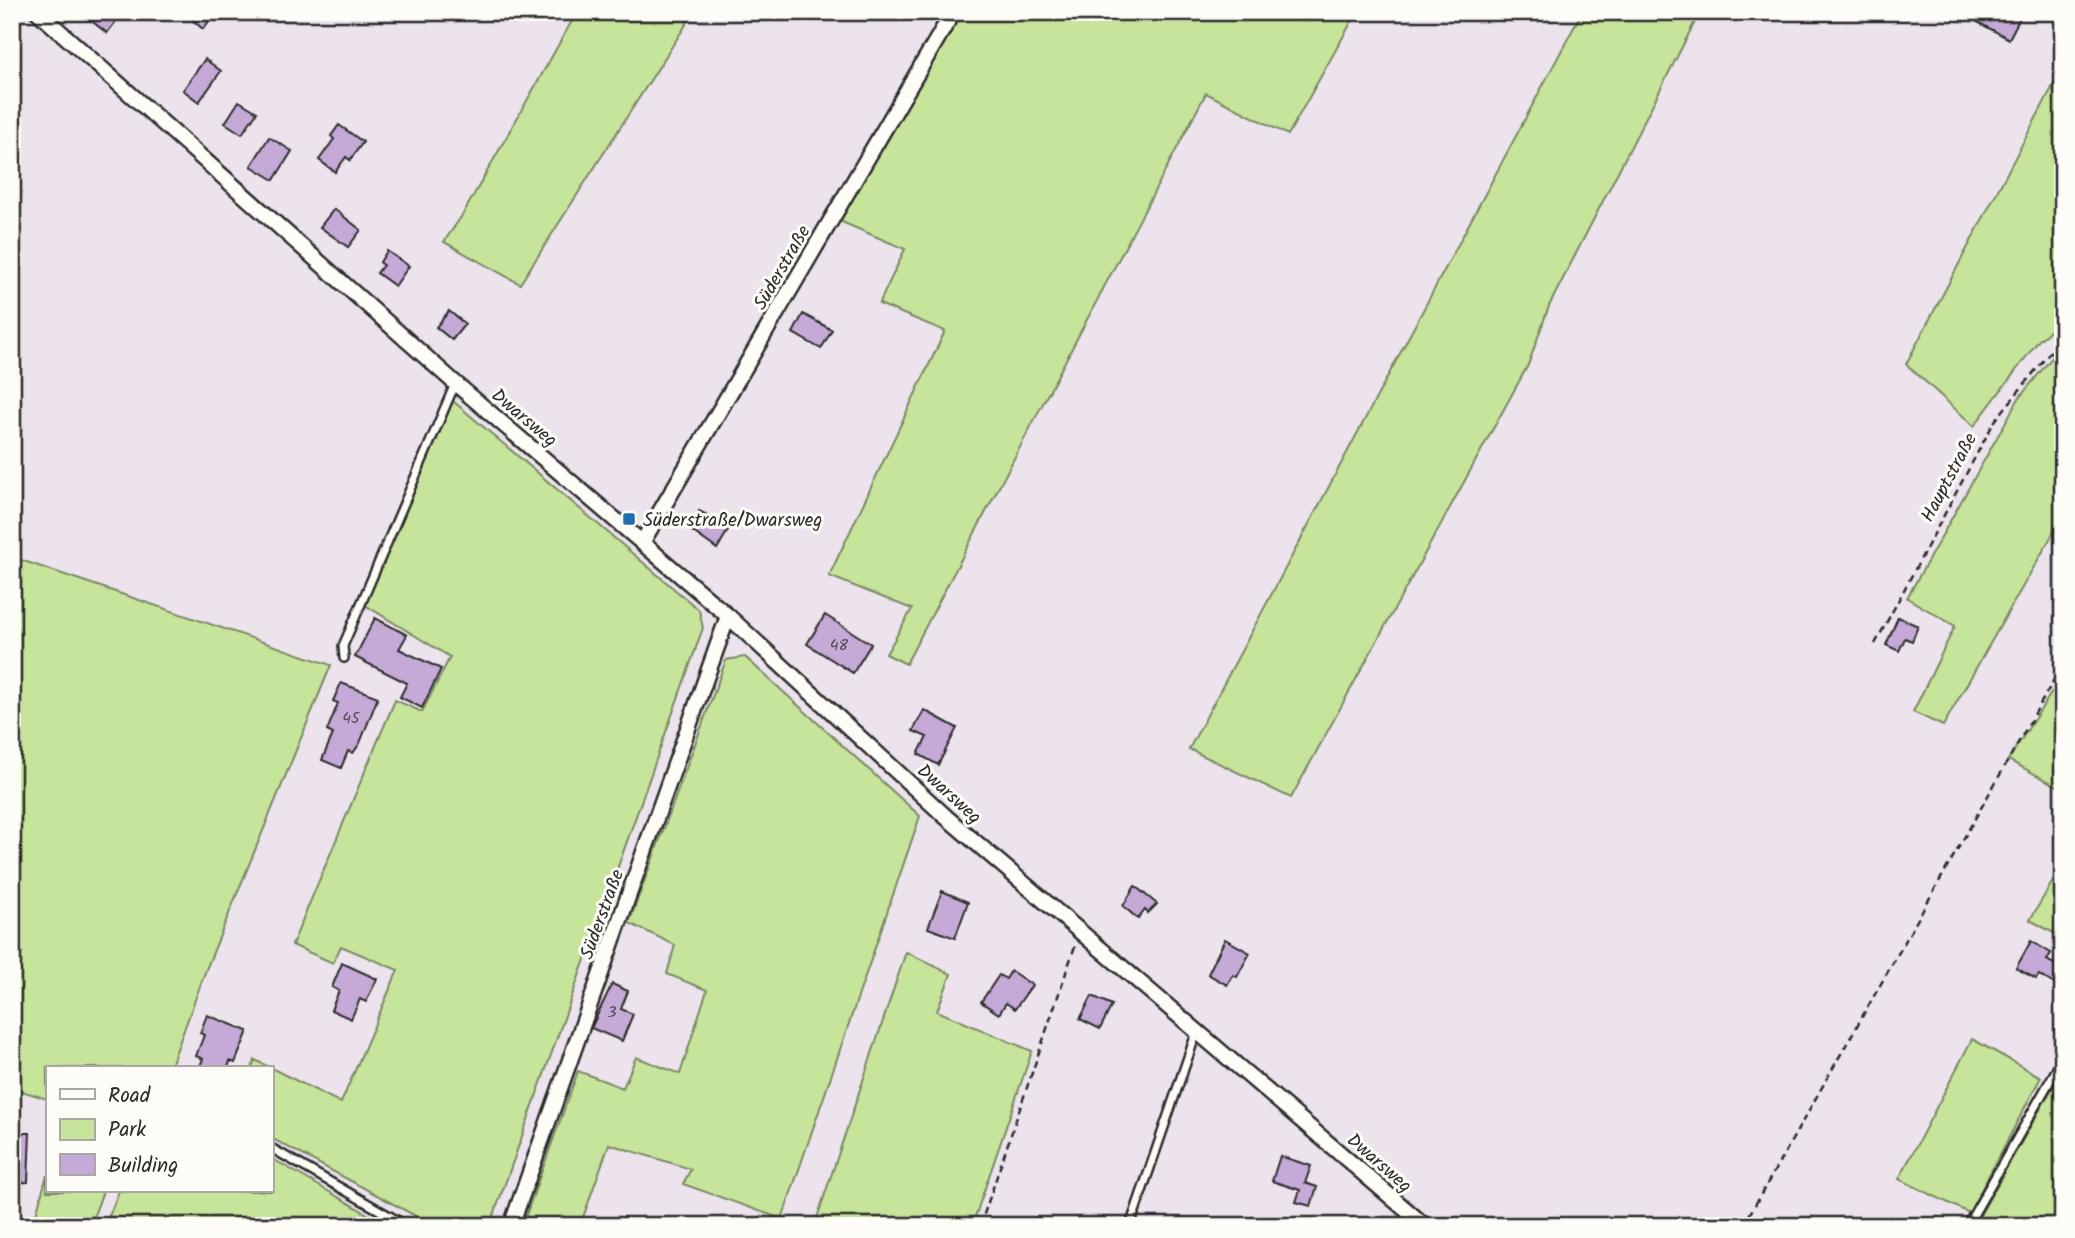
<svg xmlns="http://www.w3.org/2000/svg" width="2075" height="1238" font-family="Kalam,sans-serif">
	<rect width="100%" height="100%" fill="#ece3ed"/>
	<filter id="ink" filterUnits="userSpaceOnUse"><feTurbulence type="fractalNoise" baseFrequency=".0143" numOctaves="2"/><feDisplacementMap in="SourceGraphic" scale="14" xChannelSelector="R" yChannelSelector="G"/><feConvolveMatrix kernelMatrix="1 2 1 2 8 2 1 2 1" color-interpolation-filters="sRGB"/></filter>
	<g filter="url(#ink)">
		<!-- green -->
		<g fill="#c7e49b" stroke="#798863" stroke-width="2">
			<polygon points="577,12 694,12 520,284 444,242 463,214"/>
			<polygon points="958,12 1357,12 1288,135 1206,93 906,664 886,654 912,609 829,576 945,331 879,304 905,249 837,220"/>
			<polygon points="1582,12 1700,12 1549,306 1528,365 1291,798 1189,749"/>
			<polygon points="2063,67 2063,320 2039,340 1974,426 1906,364"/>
			<polygon points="2063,344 2063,516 1943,726 1913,712 1955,626 1907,598 2019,398"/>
			<polygon points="453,401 699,610 703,628 490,1226 434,1226 271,1138 271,1068 252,1068 255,1060 341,1103 398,970 341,946 333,963 292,945 395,700 422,712 450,657 365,605"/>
			<polygon points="12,557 331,665 207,967 170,1068 47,1068 47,1099 12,1088"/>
			<polygon points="745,657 920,816 782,1219 683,1184 691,1169 609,1144 580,1226 522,1226 578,1071 623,1088 636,1057 680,1074 707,990 667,974 675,945 629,923 726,660"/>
			<polygon points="2063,675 2063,789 2008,760"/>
			<polygon points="2063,864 2063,938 2030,920"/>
			<polygon points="906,952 951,974 937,1011 1032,1051 972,1226 836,1226 817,1218"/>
			<polygon points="1972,1039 2041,1077 1969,1213 1899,1179"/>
			<polygon points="2063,1069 2063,1226 1974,1226"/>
			<polygon points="271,1158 388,1226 105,1226 119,1191 271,1191"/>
			<polygon points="47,1175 47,1191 103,1191 90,1226 12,1226 36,1214"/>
		</g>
		<!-- building -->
		<g fill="#c5a9d6" stroke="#2b2b2b" stroke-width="2">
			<polygon points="80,12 123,12 107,33"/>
			<polygon points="183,12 216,12 203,29"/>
			<polygon points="1959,12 2023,12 2009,39"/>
			<polygon points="205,59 221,71 199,102 183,90"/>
			<polygon points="239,101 257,112 242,134 225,123"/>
			<polygon points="339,125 363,142 350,160 346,157 335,172 319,160 334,139 331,136"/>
			<polygon points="269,137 292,151 274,180 251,166"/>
			<polygon points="334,209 361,230 348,247 320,227"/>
			<polygon points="387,251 409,266 395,286 377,273 383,265 380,262"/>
			<polygon points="449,311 465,324 452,340 436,327"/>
			<polygon points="803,314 832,330 821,349 793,333"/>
			<polygon points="699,511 730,527 717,549 689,529"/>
			<polygon points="825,615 871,644 853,673 807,644"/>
			<polygon points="1898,617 1918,626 1912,641 1905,638 1899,651 1886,645"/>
			<polygon points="375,618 407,635 399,649 441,669 422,708 400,697 407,683 355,657"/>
			<polygon points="341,683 378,697 360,743 353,753 348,751 341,768 322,760 333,734 327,731 338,703 333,701"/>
			<polygon points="924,710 957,728 938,765 918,754 927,737 913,731"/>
			<polygon points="1135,886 1157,904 1148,913 1145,910 1138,919 1123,906"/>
			<polygon points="942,891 968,902 955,938 928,928"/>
			<polygon points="1225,939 1250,953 1237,977 1233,975 1227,985 1208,974"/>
			<polygon points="2031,941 2051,953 2047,960 2063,969 2063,989 2039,975 2036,979 2016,968"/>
			<polygon points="342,963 377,979 366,1002 360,999 351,1019 331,1010 339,991 332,987"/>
			<polygon points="1011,971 1032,985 1015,1009 1006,1003 999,1014 981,1002 999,975 1006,979"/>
			<polygon points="612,984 628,991 621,1009 633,1014 622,1041 591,1028"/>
			<polygon points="1092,996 1112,1005 1100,1029 1080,1019"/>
			<polygon points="207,1015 248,1031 235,1063 230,1061 228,1068 199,1068 203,1059 196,1056 204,1035 200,1033"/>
			<polygon points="12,1133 30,1133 28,1182 12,1183"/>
			<polygon points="1280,1156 1311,1166 1305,1183 1317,1187 1311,1206 1296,1202 1300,1190 1272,1181"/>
		</g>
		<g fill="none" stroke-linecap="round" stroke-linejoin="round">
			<!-- lane casing -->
			<g stroke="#2b2b2b" stroke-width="12">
				<g id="lane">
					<polyline points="344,658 343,646 455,384"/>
					<polyline points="271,1148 407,1226"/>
					<polyline points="1130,1226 1197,1031"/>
					<polyline points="1967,1226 2063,1058"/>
				</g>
			</g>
			<!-- street casing -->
			<g stroke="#2b2b2b" stroke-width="19">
				<g id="street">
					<polyline points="38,12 455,383 728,616 946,817 1425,1226"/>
					<polyline points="643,541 953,12"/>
					<polyline points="511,1226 728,616"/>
				</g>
			</g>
			<!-- path -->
			<g stroke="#2b2b2b" stroke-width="2.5" stroke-dasharray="7 5" stroke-linecap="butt">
				<polyline points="1875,644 1994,422 2063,336"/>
				<polyline points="980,1226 1075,946"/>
				<polyline points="1743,1226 2063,664"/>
			</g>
			<!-- lane -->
			<use href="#lane" stroke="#fdfcf7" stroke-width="7"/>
			<!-- street -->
			<use href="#street" stroke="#fdfcf7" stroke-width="14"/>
		</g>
	</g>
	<!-- markers -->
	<rect fill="#1f6fb2" stroke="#fdfcf7" stroke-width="2.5" x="622" y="512" width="14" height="14" rx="3.5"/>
	<g text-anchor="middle" stroke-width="6" stroke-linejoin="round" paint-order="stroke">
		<!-- number labels -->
		<g font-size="16" fill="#524a56">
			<text x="839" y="650">48</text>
			<text x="351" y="723">45</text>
			<text x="612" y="1017">3</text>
		</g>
		<!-- street labels -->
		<g font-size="19" fill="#2b2b2b" stroke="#fdfcf7">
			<text transform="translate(781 267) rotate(-60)" y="7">Süderstraße</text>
			<text transform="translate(525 417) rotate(40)" y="7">Dwarsweg</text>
			<text transform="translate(1948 477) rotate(-62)" y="7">Hauptstraße</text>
			<text transform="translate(950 793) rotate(42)" y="7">Dwarsweg</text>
			<text transform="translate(601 914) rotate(-70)" y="7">Süderstraße</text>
			<text transform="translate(1380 1162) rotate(41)" y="7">Dwarsweg</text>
		</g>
		<!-- poi labels -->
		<g font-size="19" fill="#2b2b2b" stroke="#fdfcf7" text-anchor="start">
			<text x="643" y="526">Süderstraße/Dwarsweg</text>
		</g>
	</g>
	<!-- margin -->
	<rect width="2075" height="1238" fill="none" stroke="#fdfcf7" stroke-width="42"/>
	<rect x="21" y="21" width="2033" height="1196" fill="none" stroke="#2b2b2b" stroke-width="2.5" filter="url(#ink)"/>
	<!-- legend -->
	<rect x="46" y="1066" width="228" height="126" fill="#fdfcf7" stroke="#a9a8a5" stroke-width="2"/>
	<rect x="60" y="1089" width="35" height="10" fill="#fdfcf7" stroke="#a9a8a5" stroke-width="2"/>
	<text x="108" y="1102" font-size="21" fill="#2b2b2b">Road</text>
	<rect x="60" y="1119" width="35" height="21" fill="#c7e49b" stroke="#a9a8a5" stroke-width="2"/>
	<text x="108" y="1136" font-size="21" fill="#2b2b2b">Park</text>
	<rect x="60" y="1154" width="35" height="21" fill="#c5a9d6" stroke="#a9a8a5" stroke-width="2"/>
	<text x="108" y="1172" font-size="21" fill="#2b2b2b">Building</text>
</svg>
